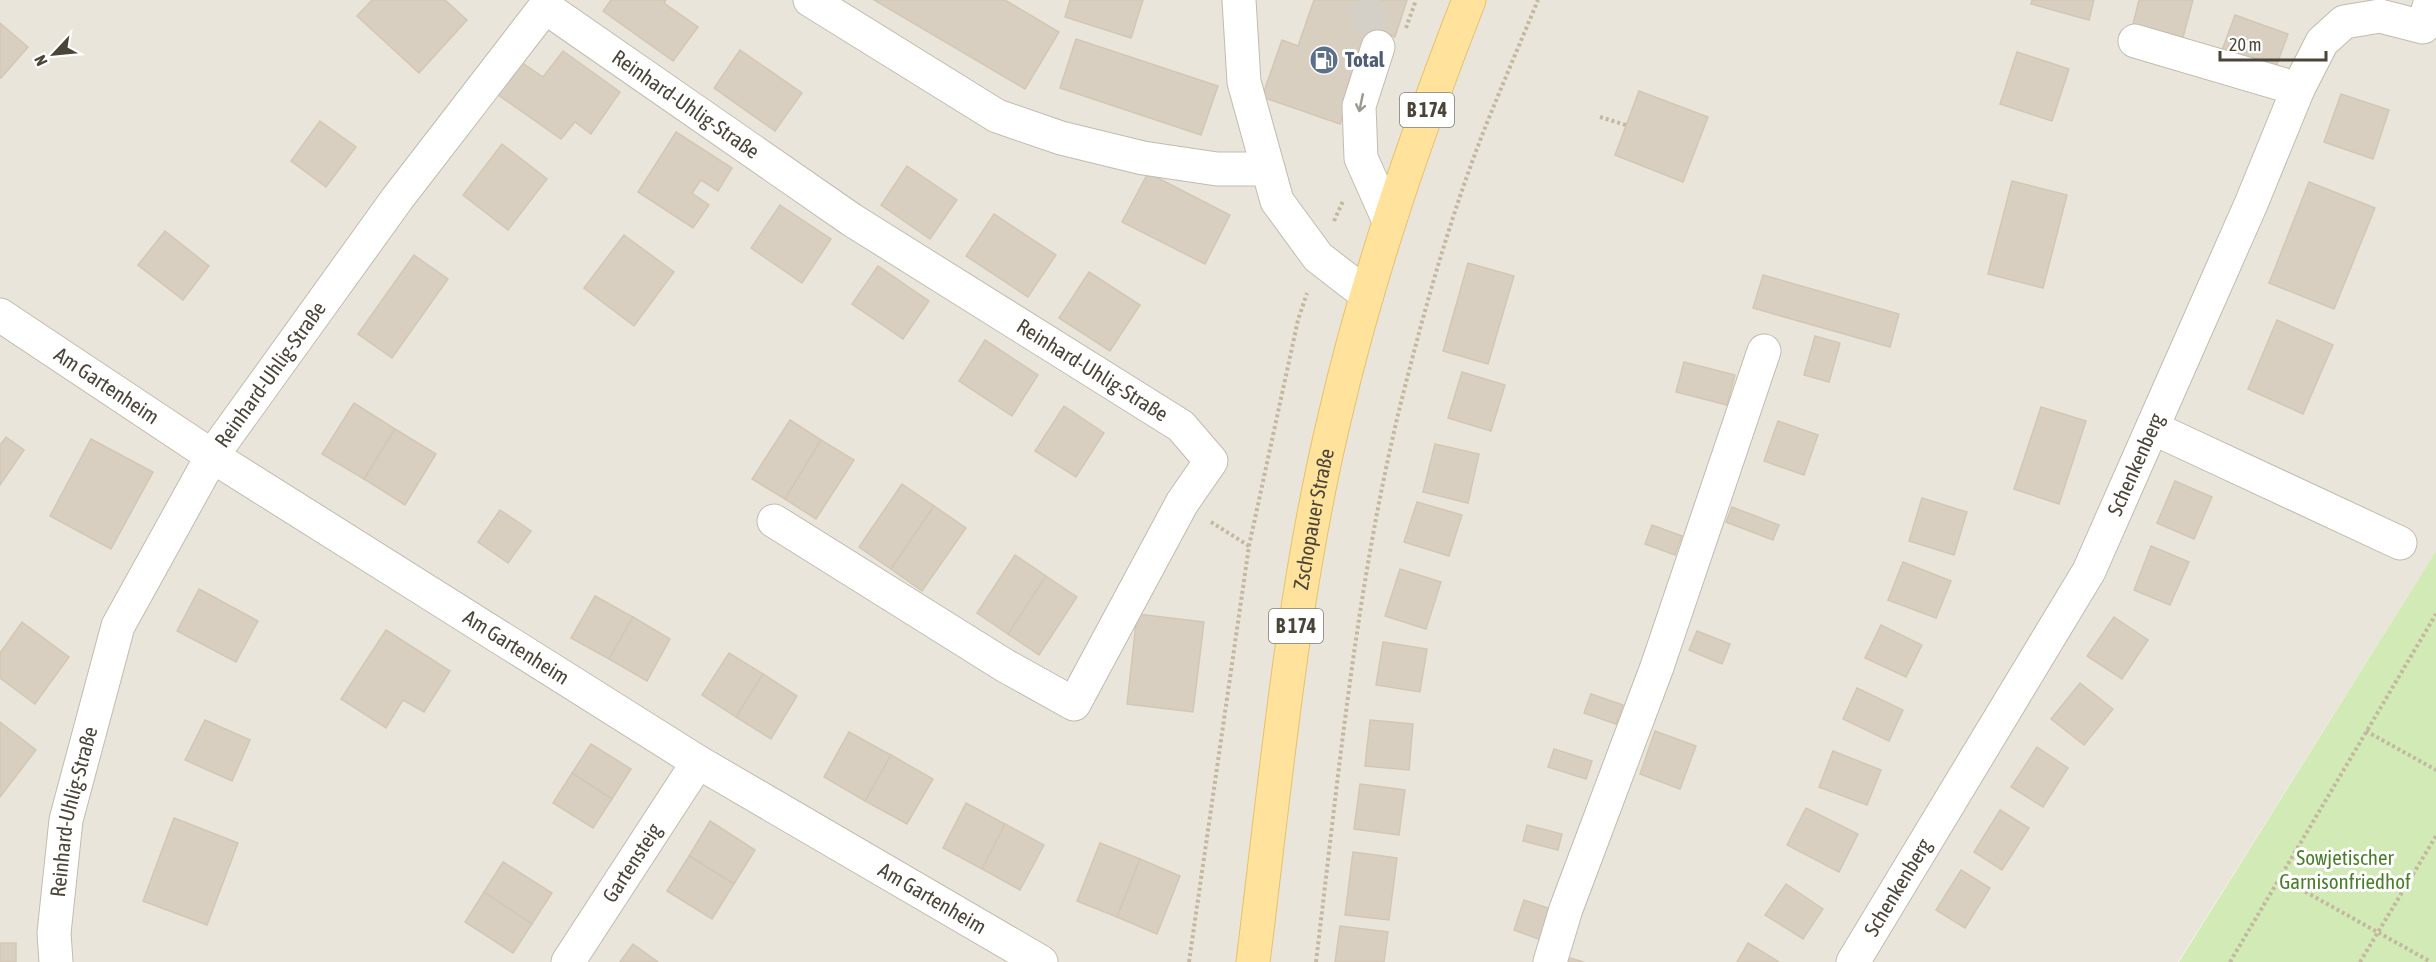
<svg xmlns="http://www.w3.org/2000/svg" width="2436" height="962" font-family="'Asap Condensed',sans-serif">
	<rect width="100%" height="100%" fill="#f6f3ec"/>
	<!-- residential -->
	<polygon fill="#eae5da" points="0,0 2436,0 2436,551 2178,962 0,962"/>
	<!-- green -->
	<polygon fill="#d2eab5" points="2436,551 2436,962 2179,962"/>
	<!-- building -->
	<g fill="#d8cfc1" stroke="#d3c7b4" stroke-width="1.5">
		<polygon points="372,0 445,0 467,20 419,73 357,16"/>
		<polygon points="611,0 666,0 664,3 698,27 673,61 603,11"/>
		<polygon points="874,0 1005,0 1059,32 1025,89"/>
		<polygon points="1070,0 1143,0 1131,38 1065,17"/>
		<polygon points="1314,0 1407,0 1395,37 1383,32 1358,73 1340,124 1262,97 1282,40 1298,46"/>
		<polygon points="2032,0 2094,0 2089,20 2031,4"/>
		<polygon points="2139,0 2193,0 2182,41 2132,28"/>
		<polygon points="2235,15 2288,34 2274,72 2221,53"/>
		<polygon points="0,23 28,47 1,78 0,77"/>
		<polygon points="1076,39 1218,86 1201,135 1060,88"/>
		<polygon points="740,50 802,93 775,131 714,88"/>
		<polygon points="563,51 620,92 591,134 575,122 561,139 494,92 518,60 543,77"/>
		<polygon points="2017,52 2069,69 2052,121 2000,104"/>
		<polygon points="1639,91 1708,117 1683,182 1615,155"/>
		<polygon points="2341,94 2389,110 2373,159 2324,142"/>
		<polygon points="320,121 356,147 326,187 291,161"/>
		<polygon points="676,132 732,168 718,191 701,180 692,193 709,205 693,228 638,192"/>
		<polygon points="502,144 547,179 508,230 463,195"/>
		<polygon points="907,166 957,200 930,239 881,205"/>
		<polygon points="1148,173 1230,215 1205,264 1122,222"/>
		<polygon points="2012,181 2067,195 2043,288 1988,274"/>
		<polygon points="2309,182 2375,208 2334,309 2269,283"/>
		<polygon points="780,205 831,239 802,283 751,248"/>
		<polygon points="994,214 1056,255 1028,297 966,256"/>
		<polygon points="165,231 209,266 183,300 138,265"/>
		<polygon points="624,235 674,272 634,326 584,288"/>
		<polygon points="414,255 448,279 392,358 358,334"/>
		<polygon points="1468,263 1514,276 1488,364 1443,351"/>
		<polygon points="878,266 929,301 903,339 852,304"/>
		<polygon points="1089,272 1140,305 1110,351 1059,318"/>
		<polygon points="1763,275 1899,314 1890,347 1753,308"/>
		<polygon points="2277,320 2333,345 2303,414 2248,389"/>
		<polygon points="1815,336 1840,343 1829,382 1804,375"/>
		<polygon points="985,340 1038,375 1012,416 959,381"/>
		<polygon points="1684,362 1735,375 1727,405 1676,392"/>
		<polygon points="1462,372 1505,385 1491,431 1448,418"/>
		<polygon points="354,403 395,429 364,479 322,454"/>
		<polygon points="1064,406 1104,433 1076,477 1035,451"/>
		<polygon points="2041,407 2086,421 2059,504 2014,489"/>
		<polygon points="790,420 821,440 785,499 752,479"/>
		<polygon points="1778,421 1818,435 1804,475 1764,461"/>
		<polygon points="395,429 436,454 405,505 364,479"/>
		<polygon points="6,437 24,450 0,485 0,445"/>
		<polygon points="91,439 153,472 111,549 50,516"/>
		<polygon points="821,440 854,460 816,519 785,499"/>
		<polygon points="1435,444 1479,454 1468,503 1423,492"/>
		<polygon points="2175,481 2212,497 2194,539 2157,523"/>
		<polygon points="902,484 934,506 891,569 859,547"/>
		<polygon points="1922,498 1967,512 1954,555 1909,541"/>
		<polygon points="1417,502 1462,515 1449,556 1404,542"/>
		<polygon points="934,506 966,528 922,591 891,569"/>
		<polygon points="1732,507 1779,525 1773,540 1726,522"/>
		<polygon points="500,510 531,531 508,563 478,542"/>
		<polygon points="1652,525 1682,536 1675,555 1645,544"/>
		<polygon points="2151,546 2189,562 2170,605 2134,590"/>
		<polygon points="1015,555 1046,576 1008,634 977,613"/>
		<polygon points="1903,562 1951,581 1936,618 1888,600"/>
		<polygon points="1400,569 1441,582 1426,629 1385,616"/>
		<polygon points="1046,576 1077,597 1039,655 1008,634"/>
		<polygon points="199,589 258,621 236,662 177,631"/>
		<polygon points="595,596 633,617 609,659 571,638"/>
		<polygon points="1137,614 1204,622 1193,712 1127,704"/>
		<polygon points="633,617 670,639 647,681 609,659"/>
		<polygon points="2114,617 2148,640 2122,679 2087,656"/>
		<polygon points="22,622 69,657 35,704 0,678 0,653"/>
		<polygon points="1881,625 1922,645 1906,677 1865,658"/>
		<polygon points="386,630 450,671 424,712 403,700 386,728 341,699"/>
		<polygon points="1697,631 1730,644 1722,664 1689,650"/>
		<polygon points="1383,642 1427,649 1420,692 1376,685"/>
		<polygon points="729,653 763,674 736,717 702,695"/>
		<polygon points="763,674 797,696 771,739 736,717"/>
		<polygon points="2080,683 2113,709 2084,745 2051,719"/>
		<polygon points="1857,688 1903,710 1889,741 1843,719"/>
		<polygon points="1591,694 1623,705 1616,724 1584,713"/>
		<polygon points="205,720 250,740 232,781 185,760"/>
		<polygon points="1370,720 1413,724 1409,770 1365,766"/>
		<polygon points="0,722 36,750 0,797"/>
		<polygon points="1655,731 1696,746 1680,789 1640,774"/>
		<polygon points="849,732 891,755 865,801 824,777"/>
		<polygon points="591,744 631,769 612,799 572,773"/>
		<polygon points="2037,747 2068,768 2043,807 2011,787"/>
		<polygon points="1554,749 1592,761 1586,779 1548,767"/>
		<polygon points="1833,751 1881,770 1867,805 1819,787"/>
		<polygon points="891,755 933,779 907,824 865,801"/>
		<polygon points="572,773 612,799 593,828 553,803"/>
		<polygon points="1360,784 1405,790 1399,835 1354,829"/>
		<polygon points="966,803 1005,824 982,869 943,848"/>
		<polygon points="1806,808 1858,834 1839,872 1787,845"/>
		<polygon points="2000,810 2029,828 2002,870 1974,852"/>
		<polygon points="174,818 238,843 207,925 143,901"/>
		<polygon points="710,821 755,850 734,884 689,856"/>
		<polygon points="1005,824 1044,845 1020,890 982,869"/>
		<polygon points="1527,825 1562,834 1558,850 1523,841"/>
		<polygon points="1100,843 1140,859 1117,917 1077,901"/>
		<polygon points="1353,852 1397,858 1389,920 1345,915"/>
		<polygon points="689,856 734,884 712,919 667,891"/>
		<polygon points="1140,859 1180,876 1157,934 1117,917"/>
		<polygon points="503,862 552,893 532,924 484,892"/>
		<polygon points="1961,870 1990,888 1965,928 1936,910"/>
		<polygon points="1786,884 1823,909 1803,939 1765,915"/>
		<polygon points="484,892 532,924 513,953 465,922"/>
		<polygon points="1524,900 1557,911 1547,942 1514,930"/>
		<polygon points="1340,926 1388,932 1384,962 1335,962"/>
		<rect x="0" y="943" width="16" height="19"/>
		<polygon points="1748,943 1779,962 1737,962"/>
		<polygon points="633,944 658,962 620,962"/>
		<polygon points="1566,957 1584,962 1565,962"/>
	</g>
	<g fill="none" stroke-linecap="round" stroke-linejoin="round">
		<!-- minor-tunnel -->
		<polyline stroke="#d4d0c8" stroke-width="33" stroke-dasharray="33 16" stroke-linecap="butt" points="1363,0 1378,47"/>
		<!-- minor casing -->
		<g stroke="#c2bbae" stroke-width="35">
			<g id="minor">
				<polyline points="810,0 997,116 1061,138 1143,158 1217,169 1268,169"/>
				<polyline points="1239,0 1244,82 1277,201 1318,257 1367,295"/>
				<polyline points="2135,41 2298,89"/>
				<polyline points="1378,47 1359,106 1361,158 1389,221"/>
				<path id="s1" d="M0 315 212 456 698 762 1041 962"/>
				<polyline points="2153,428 2400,543"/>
				<path id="s2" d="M56 962 54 933 66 820 118 626 212 456 397 199 545 7 852 220 1181 426 1211 461 1182 503 1074 704 1004 665 774 521"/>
				<path id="s3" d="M568 962 698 762"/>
				<polyline points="1550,962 1566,909 1657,667 1764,351"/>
				<path id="s4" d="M1853 962 2089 571 2251 204 2298 89 2322 42 2344 22 2380 16 2423 27 2431 0"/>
			</g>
		</g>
		<!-- major casing -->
		<g stroke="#e6c16a" stroke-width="35">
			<g id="major">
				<path id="s5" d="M1253 962C1276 780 1292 595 1335 416 1368 274 1416 136 1469 0"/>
			</g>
		</g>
		<!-- path -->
		<g stroke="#c4b79f" stroke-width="4" stroke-dasharray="3 3" stroke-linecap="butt">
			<polyline points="1406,28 1416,0"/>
			<polyline points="1600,117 1626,125"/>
			<polyline points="1334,221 1343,201"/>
			<polyline points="1211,522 1249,546"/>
			<polyline points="2366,731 2436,770"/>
			<polyline points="2279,877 2431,962"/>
			<polyline points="1189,962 1249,546 1298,320 1307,293"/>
			<path d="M1316 962C1340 764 1358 564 1409 371 1429 293 1452 214 1481 138 1499 92 1519 46 1538 0"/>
			<polyline points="2230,962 2436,614"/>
			<polyline points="2360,962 2436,836"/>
		</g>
		<!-- minor -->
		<use href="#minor" stroke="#fff" stroke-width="33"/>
		<!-- major -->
		<use href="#major" stroke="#ffe39c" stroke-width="33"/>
	</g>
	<!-- one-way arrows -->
	<defs><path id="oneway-shaft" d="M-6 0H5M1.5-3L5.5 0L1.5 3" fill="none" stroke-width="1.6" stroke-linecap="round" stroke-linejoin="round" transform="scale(1.5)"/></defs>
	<use stroke="#9c9892" href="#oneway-shaft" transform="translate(1361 103) rotate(102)"/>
	<!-- icons -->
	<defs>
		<g id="fuel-disc" transform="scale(1.5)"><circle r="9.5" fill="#5c6f8a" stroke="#fff"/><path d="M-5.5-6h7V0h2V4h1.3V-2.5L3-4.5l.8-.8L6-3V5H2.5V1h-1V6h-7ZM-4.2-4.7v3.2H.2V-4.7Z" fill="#fff"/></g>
	</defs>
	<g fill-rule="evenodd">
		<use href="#fuel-disc" x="1324" y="60"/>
	</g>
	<g text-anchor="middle" stroke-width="6" stroke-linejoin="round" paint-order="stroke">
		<!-- shield labels -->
		<g fill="#fff" stroke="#817c74" stroke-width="1.5">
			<rect x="1400" y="93" width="54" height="34" rx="4.5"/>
			<rect x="1269" y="609" width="54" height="34" rx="4.5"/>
		</g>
		<g font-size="20" font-weight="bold" fill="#4b4439">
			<text x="1427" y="117">B 174</text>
			<text x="1296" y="633">B 174</text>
		</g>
		<!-- service labels -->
		<g font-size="21" font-weight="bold" fill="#4e5e75" stroke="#fff" text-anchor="start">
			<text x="1345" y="67">Total</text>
		</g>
		<!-- street labels -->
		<g font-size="21" fill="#4b4439" stroke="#fff">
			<text dy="7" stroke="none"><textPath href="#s2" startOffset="1268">Reinhard-Uhlig-Straße</textPath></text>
			<text dy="7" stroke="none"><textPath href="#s2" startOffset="1754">Reinhard-Uhlig-Straße</textPath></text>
			<text dy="7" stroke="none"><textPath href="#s2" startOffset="638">Reinhard-Uhlig-Straße</textPath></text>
			<text dy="7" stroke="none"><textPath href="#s1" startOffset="128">Am Gartenheim</textPath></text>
			<text dy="7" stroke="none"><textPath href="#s4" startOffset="573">Schenkenberg</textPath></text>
			<text dy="7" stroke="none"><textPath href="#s5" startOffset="447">Zschopauer Straße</textPath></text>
			<text dy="7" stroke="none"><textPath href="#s1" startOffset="614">Am Gartenheim</textPath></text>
			<text dy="7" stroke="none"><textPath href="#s2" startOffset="152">Reinhard-Uhlig-Straße</textPath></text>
			<text dy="7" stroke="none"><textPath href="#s3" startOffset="118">Gartensteig</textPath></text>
			<text dy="7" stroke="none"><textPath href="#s4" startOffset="87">Schenkenberg</textPath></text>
			<text dy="7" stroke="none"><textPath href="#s1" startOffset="1100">Am Gartenheim</textPath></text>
		</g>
		<!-- park labels -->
		<g font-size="21" fill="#4a7f2a" stroke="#fff">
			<text x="2345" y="865">Sowjetischer<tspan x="2345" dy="24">Garnisonfriedhof</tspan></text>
		</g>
	</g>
	<!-- north arrow -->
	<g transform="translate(54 54) rotate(244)" stroke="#ffffff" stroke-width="4.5" paint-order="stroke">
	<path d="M0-4.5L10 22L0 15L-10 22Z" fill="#4b4439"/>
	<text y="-9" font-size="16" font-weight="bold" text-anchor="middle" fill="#4b4439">N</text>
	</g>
	<!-- scale -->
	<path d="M2220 51v9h106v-9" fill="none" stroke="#4b4439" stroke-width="3"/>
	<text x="2229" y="51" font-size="18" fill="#4b4439" stroke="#ffffff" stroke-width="4.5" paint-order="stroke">20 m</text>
</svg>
